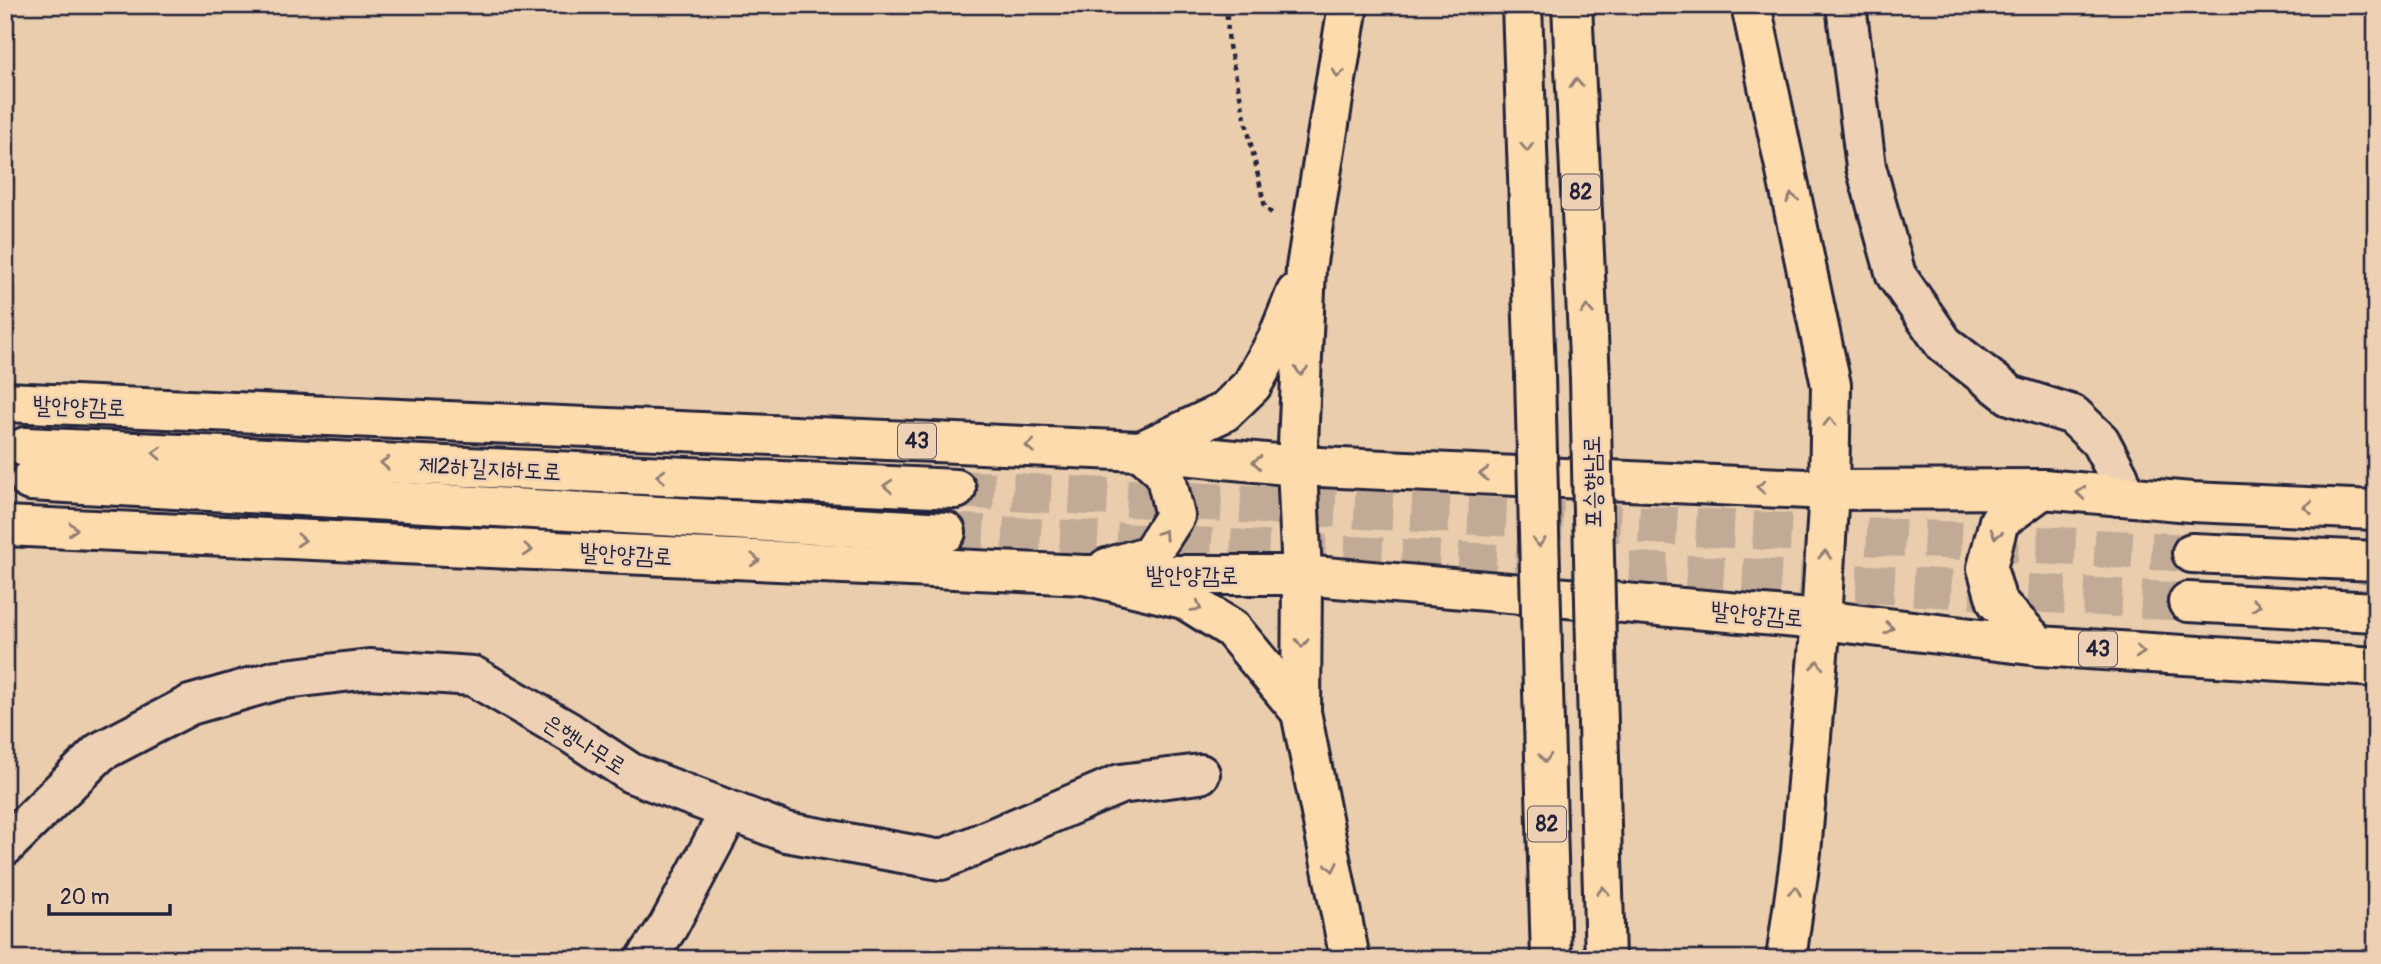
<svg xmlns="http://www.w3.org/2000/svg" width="2381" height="964" font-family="Pangolin,'Poor Story',sans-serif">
	<rect width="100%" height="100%" fill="#e9cdad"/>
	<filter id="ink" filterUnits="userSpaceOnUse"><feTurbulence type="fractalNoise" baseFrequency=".0143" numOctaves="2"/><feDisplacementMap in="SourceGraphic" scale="14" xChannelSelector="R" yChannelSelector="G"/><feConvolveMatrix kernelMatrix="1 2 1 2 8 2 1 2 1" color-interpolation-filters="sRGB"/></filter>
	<g filter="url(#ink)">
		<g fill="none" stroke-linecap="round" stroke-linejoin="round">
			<!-- highway-tunnel -->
			<g stroke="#c1ab96" stroke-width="38" stroke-dasharray="38 19" stroke-linecap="butt">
				<polyline points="956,489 2192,553"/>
				<polyline points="946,532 2188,602"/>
			</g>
			<!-- minor casing -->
			<g stroke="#22223b" stroke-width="44">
				<g id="minor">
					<polyline points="1846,5 1866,167 1896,275 1944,344 2010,395 2073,415 2100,441 2119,477 2118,496"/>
					<polyline points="5,846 100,752 190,705 277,680 369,669 473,676 569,732 631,773 786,832 941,860 1120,784 1200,774"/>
					<polyline points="646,959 668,927 730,811"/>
				</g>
			</g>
			<!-- major casing -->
			<g stroke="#22223b" stroke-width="44">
				<g id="major">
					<polyline points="5,402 1141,451 1297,466 1829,490 2043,489 2191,502 2376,510"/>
					<polyline points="1297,466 1302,575"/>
					<polyline points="5,526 1085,575 1302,575 1821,620 2039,646 2376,667"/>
					<polyline points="1107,568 1150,555 1175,516 1165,473 1141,451"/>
					<polyline points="2039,646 1997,602 1987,568 1999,521 2043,489"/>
				</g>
			</g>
			<!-- highway casing -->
			<g stroke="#22223b" stroke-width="44">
				<g id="highway">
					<polyline points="1522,5 1535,375"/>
					<polyline points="1572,5 1590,378"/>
					<polyline points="1751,5 1831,385 1829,490 1821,620 1801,852 1786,959"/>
					<polyline points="25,447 956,489"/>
					<polyline points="1141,451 1224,412 1252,385 1277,340 1296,293"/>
					<polyline points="1297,466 1306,268 1348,5"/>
					<polyline points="30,481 946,532"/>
					<polyline points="2192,553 2376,561"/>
					<polyline points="1085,575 1184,599 1232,629 1301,712"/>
					<polyline points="1302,575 1301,712 1350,959"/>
					<polyline points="2188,602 2376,612"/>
					<polyline points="1543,690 1551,959"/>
					<polyline points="1597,690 1605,959"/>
				</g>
			</g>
			<!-- path -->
			<polyline stroke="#22223b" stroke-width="4.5" stroke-dasharray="5 5" stroke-linecap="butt" points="1226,5 1229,46 1265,207 1275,216"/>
			<!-- minor -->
			<use href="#minor" stroke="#eed1b5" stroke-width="38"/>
			<!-- major -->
			<use href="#major" stroke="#fedbac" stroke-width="38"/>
			<!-- highway -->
			<use href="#highway" stroke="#fedbac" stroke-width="38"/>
			<!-- highway-bridge casing -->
			<g stroke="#22223b" stroke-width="44" stroke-linecap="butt">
				<g id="highway-bridge">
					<polyline points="1535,375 1543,690"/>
					<polyline points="1590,378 1597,690"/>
				</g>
			</g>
			<!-- highway-bridge -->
			<use href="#highway-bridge" stroke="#fedbac" stroke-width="38"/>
		</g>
		<!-- one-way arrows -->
		<defs><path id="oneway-chevron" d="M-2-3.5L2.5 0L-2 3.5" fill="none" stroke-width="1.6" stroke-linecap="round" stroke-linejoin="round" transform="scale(1.75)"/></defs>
		<g stroke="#907e74">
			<use href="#oneway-chevron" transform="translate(1338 73) rotate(99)"/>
			<use href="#oneway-chevron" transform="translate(1576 83) rotate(-93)"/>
			<use href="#oneway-chevron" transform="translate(1527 147) rotate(88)"/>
			<use href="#oneway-chevron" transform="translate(1792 198) rotate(-102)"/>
			<use href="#oneway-chevron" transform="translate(1587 310) rotate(-93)"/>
			<use href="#oneway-chevron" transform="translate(1301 371) rotate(93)"/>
			<use href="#oneway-chevron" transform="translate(1830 422) rotate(-89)"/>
			<use href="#oneway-chevron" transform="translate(1030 446) rotate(-178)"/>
			<use href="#oneway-chevron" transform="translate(157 453) rotate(-177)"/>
			<use href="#oneway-chevron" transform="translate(1257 462) rotate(-175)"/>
			<use href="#oneway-chevron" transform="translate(385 463) rotate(-177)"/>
			<use href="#oneway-chevron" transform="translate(1484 474) rotate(-177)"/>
			<use href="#oneway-chevron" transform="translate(661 476) rotate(-177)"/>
			<use href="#oneway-chevron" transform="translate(888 486) rotate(-177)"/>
			<use href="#oneway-chevron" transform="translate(1761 487) rotate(-177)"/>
			<use href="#oneway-chevron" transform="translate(2081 493) rotate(-175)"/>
			<use href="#oneway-chevron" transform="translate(2308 507) rotate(-178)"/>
			<use href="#oneway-chevron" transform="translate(73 529) rotate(3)"/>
			<use href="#oneway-chevron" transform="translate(1163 534) rotate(-57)"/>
			<use href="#oneway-chevron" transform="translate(1996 534) rotate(105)"/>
			<use href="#oneway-chevron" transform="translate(301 540) rotate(3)"/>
			<use href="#oneway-chevron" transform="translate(1539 542) rotate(89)"/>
			<use href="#oneway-chevron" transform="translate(528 550) rotate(3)"/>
			<use href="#oneway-chevron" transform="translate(1825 555) rotate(-87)"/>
			<use href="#oneway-chevron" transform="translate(755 560) rotate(3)"/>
			<use href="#oneway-chevron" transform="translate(2256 605) rotate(3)"/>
			<use href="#oneway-chevron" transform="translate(1197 607) rotate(32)"/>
			<use href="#oneway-chevron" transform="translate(1889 628) rotate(7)"/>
			<use href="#oneway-chevron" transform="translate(1302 643) rotate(91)"/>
			<use href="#oneway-chevron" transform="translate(2140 652) rotate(3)"/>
			<use href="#oneway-chevron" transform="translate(1817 665) rotate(-85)"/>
			<use href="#oneway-chevron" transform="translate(1545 758) rotate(88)"/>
			<use href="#oneway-chevron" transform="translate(1332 867) rotate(79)"/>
			<use href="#oneway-chevron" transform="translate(1603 891) rotate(-92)"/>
			<use href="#oneway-chevron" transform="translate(1795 891) rotate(-82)"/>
		</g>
	</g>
	<g text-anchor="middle" stroke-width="5" stroke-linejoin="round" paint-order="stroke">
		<!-- shield labels -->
		<g fill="#eed1b5" stroke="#5f5660" stroke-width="2">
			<rect x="1562" y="174.5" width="38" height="35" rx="5"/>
			<rect x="898" y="423.5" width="38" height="35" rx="5"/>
			<rect x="2079" y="631.5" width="38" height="35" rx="5"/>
			<rect x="1528" y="806.5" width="38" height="35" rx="5"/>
		</g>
		<g font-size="21" font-weight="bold" fill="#22223b">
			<text x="1581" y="199">82</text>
			<text x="917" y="448">43</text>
			<text x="2098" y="656">43</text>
			<text x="1547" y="831">82</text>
		</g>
		<!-- street labels -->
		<g font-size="23" fill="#22223b" stroke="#eed1b5">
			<text transform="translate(79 406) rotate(2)" y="8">발안양감로</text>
			<text transform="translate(490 468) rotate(3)" y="8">제2하길지하도로</text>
			<text transform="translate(1592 482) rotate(-91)" y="8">포승향남로</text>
			<text transform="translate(626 554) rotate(3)" y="8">발안양감로</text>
			<text x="1192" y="583">발안양감로</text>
			<text transform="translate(1757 614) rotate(5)" y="8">발안양감로</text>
			<text transform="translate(585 744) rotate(32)" y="8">은행나무로</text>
		</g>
	</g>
	<!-- margin -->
	<rect width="2381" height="964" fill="none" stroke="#eed1b5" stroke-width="28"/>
	<rect x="14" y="14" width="2353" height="936" fill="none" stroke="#22223b" stroke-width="2.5" filter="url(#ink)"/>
	<!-- scale -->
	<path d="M49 904v10h121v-10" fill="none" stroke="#22223b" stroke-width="3.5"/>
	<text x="60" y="904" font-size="21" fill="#22223b" stroke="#eed1b5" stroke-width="5" paint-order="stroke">20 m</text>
</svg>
